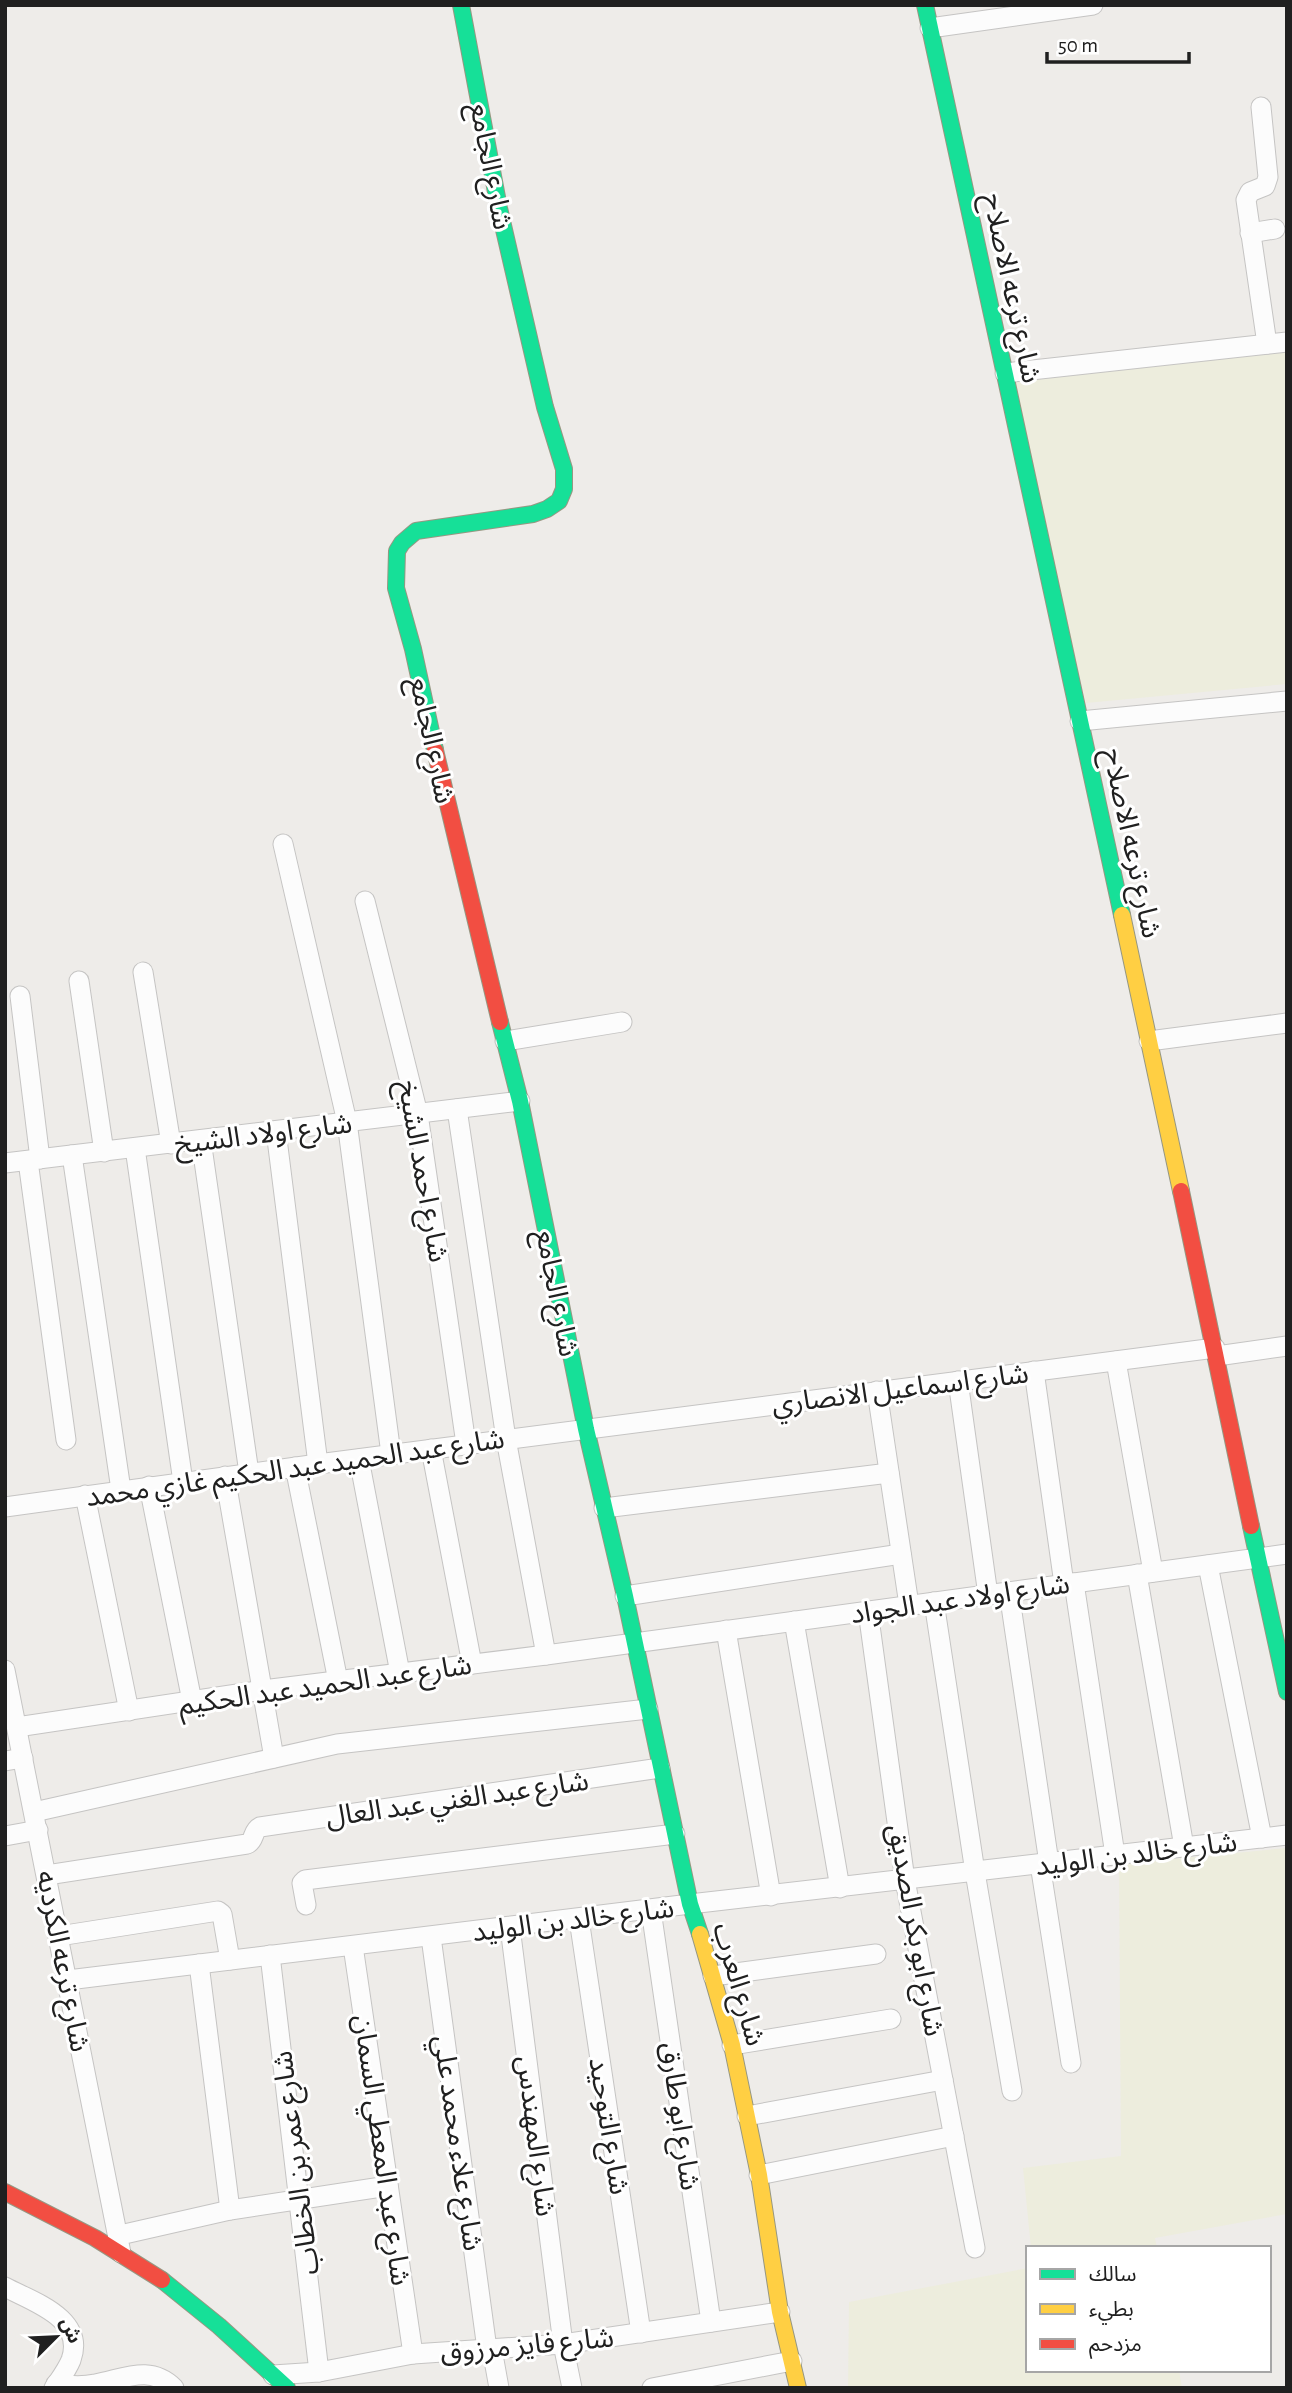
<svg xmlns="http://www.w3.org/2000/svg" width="1292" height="2393" font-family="'Alegreya Sans','Noto Sans Arabic',sans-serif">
	<rect width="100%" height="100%" fill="#eeece9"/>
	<!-- farmland -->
	<g fill="#ededdd">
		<polygon points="1287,342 1287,684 1086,703 1008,373"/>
		<polygon points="1287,1848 1287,2214 1155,2238 1157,2248 1031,2248 1023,2168 1121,2156 1119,1864"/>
		<polygon points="1028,2268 1028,2370 1179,2370 1182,2388 848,2388 849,2302"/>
	</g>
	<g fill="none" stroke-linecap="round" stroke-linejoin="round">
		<!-- street casing -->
		<g stroke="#c5c4c3" stroke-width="21">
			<g id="street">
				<polyline points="930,28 1093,5"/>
				<polyline points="1261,107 1268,177 1265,186 1250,192 1246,200 1267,344"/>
				<polyline points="1250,233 1275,229"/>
				<polyline points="1005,373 1287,342"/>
				<polyline points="1080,721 1287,701"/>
				<polyline points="283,844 347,1122 391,1454"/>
				<polyline points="365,901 418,1114 466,1444"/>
				<polyline points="143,972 171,1144"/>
				<polyline points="79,981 104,1152"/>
				<polyline points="20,996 40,1159"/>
				<polyline points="505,1041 622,1022"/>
				<polyline points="1149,1041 1287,1023"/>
				<polyline points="457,1109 506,1439 546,1655"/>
				<polyline points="276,1131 318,1464"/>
				<polyline points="201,1140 249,1473"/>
				<polyline points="135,1148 183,1482"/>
				<polyline points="72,1155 121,1490"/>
				<polyline points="28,1161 66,1440"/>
				<polyline points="5,1163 520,1101"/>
				<polyline points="1217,1356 1287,1346"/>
				<polyline points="1116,1361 1153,1572"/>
				<polyline points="1034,1371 1064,1584"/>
				<polyline points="958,1381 988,1595"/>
				<polyline points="877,1391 909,1605"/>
				<polyline points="431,1449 472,1664"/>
				<polyline points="359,1459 400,1673"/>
				<polyline points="295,1467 338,1681"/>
				<polyline points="225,1476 274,1758"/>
				<polyline points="149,1486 192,1701"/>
				<polyline points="85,1495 129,1711"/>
				<polyline points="5,1507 318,1464 1215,1348"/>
				<polyline points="604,1508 889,1473"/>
				<polyline points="1208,1565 1262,1838"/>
				<polyline points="1137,1574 1184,1847"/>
				<polyline points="1074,1583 1115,1855"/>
				<polyline points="1009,1592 1049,1863"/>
				<polyline points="625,1596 901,1554"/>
				<polyline points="934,1602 975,1872 1012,2091"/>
				<polyline points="868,1611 905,1880 975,2248"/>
				<polyline points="794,1621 840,1888"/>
				<polyline points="726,1630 771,1896"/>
				<polyline points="5,1670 121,2253"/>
				<polyline points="17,1727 263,1690 546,1655 1287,1554"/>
				<polyline points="5,1761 23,1758"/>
				<polyline points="34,1812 337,1744 648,1709"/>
				<polyline points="5,1836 38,1830"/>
				<polyline points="1040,1864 1071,2063"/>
				<path d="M47 1875 247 1844C255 1841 252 1831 260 1827L660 1768"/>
				<polyline points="306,1905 302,1883 305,1880 675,1834"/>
				<polyline points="651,1910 711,2322"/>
				<polyline points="579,1919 641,2333"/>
				<polyline points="510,1927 563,2344 572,2388"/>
				<polyline points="59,1936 218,1911 222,1914 230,1960"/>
				<polyline points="431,1937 487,2349"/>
				<polyline points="353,1946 413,2354"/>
				<polyline points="270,1955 319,2372"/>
				<polyline points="199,1964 230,2210"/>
				<polyline points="713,1976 876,1954"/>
				<polyline points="68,1980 690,1904 1287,1835"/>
				<polyline points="732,2045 891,2019"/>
				<polyline points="747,2116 943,2080"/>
				<polyline points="759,2175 954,2136"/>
				<polyline points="120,2235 230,2210 388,2186"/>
				<path d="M5 2287C33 2302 86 2318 71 2360 67 2370 60 2379 54 2388"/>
				<polyline points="492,2349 499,2388"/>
				<polyline points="273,2375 319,2372 413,2354 563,2344 780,2312"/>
				<path d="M56 2384C70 2386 82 2387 95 2384 124 2379 150 2364 174 2388"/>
				<polyline points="652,2388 792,2361"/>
			</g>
		</g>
		<!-- fast casing -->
		<g stroke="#969782" stroke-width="18">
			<g id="fast">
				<polyline points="925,5 1122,915"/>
				<polyline points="435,750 413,649 396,588 397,551 402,543 416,531 533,514 547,509 559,501 564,489 564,469 545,407 499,208 461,5"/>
				<polyline points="500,1022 520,1101 586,1429 625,1596 690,1904 700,1934"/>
				<polyline points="1251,1526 1287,1692"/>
				<polyline points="162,2280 219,2326 287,2388"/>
			</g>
		</g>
		<!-- slow casing -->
		<g stroke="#969782" stroke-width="18">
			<g id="slow">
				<polyline points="1122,915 1181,1191"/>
				<polyline points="700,1934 732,2045 759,2175 780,2312 798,2388"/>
			</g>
		</g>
		<!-- jam casing -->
		<g stroke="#969782" stroke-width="18">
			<g id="jam">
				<polyline points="435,750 500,1022"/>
				<polyline points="1181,1191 1251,1526"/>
				<polyline points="5,2192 95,2238 162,2280"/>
			</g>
		</g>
		<!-- street -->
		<use href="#street" stroke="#fcfcfc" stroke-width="19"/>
		<!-- fast -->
		<use href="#fast" stroke="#16e098" stroke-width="16"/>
		<!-- slow -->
		<use href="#slow" stroke="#ffcf43" stroke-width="16"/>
		<!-- jam -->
		<use href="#jam" stroke="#f24e42" stroke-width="16"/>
	</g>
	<g text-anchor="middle" stroke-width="6" stroke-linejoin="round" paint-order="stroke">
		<!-- street labels -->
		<g font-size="28" fill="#202020" stroke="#fff">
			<text transform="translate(492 166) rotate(79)" y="10">شارع الجامع</text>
			<text transform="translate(1013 288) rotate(78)" y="10">شارع ترعه الاصلاح</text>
			<text transform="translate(433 740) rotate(78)" y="10">شارع الجامع</text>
			<text transform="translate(1133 843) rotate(78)" y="10">شارع ترعه الاصلاح</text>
			<text transform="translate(263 1133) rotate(-7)" y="10">شارع اولاد الشيخ</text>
			<text transform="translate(424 1171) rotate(80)" y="10">شارع احمد الشيخ</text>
			<text transform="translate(558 1293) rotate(79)" y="10">شارع الجامع</text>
			<text transform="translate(900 1388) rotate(-7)" y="10">شارع اسماعيل الانصاري</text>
			<text transform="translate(295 1467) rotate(-8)" y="10">شارع عبد الحميد عبد الحكيم غازي محمد</text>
			<text transform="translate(960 1598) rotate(-8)" y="10">شارع اولاد عبد الجواد</text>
			<text transform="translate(325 1684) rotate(-8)" y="10">شارع عبد الحميد عبد الحكيم</text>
			<text transform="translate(457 1798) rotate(-8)" y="10">شارع عبد الغني عبد العال</text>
			<text transform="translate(1136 1853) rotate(-7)" y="10">شارع خالد بن الوليد</text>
			<text transform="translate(573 1919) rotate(-7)" y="10">شارع خالد بن الوليد</text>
			<text transform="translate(917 1930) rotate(80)" y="10">شارع ابو بكر الصديق</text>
			<text transform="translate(64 1961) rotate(79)" y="10">شارع ترعه الكرديه</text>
			<text transform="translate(740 1984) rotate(74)" y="10">شارع العرب</text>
			<text transform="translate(681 2116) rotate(82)" y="10">شارع ابو طارق</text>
			<text transform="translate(610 2126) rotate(81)" y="10">شارع التوحيد</text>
			<text transform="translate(537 2136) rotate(83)" y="10">شارع المهندس</text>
			<text transform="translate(459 2143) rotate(82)" y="10">شارع علاء محمد علي</text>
			<text transform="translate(383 2150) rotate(82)" y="10">شارع عبد المعطي السمان</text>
			<text transform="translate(295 2163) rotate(-97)" y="10">شارع عمر بن الخطاب</text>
			<text transform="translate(527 2344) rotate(-5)" y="10">شارع فايز مرزوق</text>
		</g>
	</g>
	<!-- border -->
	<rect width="1292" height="2393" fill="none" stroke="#202020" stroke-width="14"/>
	<!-- legend -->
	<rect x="1026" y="2246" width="245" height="126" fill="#ffffff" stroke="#a6a6a6" stroke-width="2"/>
	<rect x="1040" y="2269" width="35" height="10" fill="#16e098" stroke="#a6a6a6" stroke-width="2"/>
	<text x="1089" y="2281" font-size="21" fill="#202020">سالك</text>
	<rect x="1040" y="2304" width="35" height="10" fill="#ffcf43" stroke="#a6a6a6" stroke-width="2"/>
	<text x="1089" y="2316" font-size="21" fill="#202020">بطيء</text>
	<rect x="1040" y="2339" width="35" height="10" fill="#f24e42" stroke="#a6a6a6" stroke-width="2"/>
	<text x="1089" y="2351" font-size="21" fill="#202020">مزدحم</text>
	<!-- north arrow -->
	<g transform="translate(56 2337) rotate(66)" stroke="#ffffff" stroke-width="5" paint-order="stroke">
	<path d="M0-5L12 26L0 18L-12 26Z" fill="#202020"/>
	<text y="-10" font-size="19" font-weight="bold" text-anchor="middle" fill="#202020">ش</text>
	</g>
	<!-- scale -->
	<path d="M1047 52v10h142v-10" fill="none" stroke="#202020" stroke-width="3.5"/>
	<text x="1058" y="52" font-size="21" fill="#202020" stroke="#ffffff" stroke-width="5" paint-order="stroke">50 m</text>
</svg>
